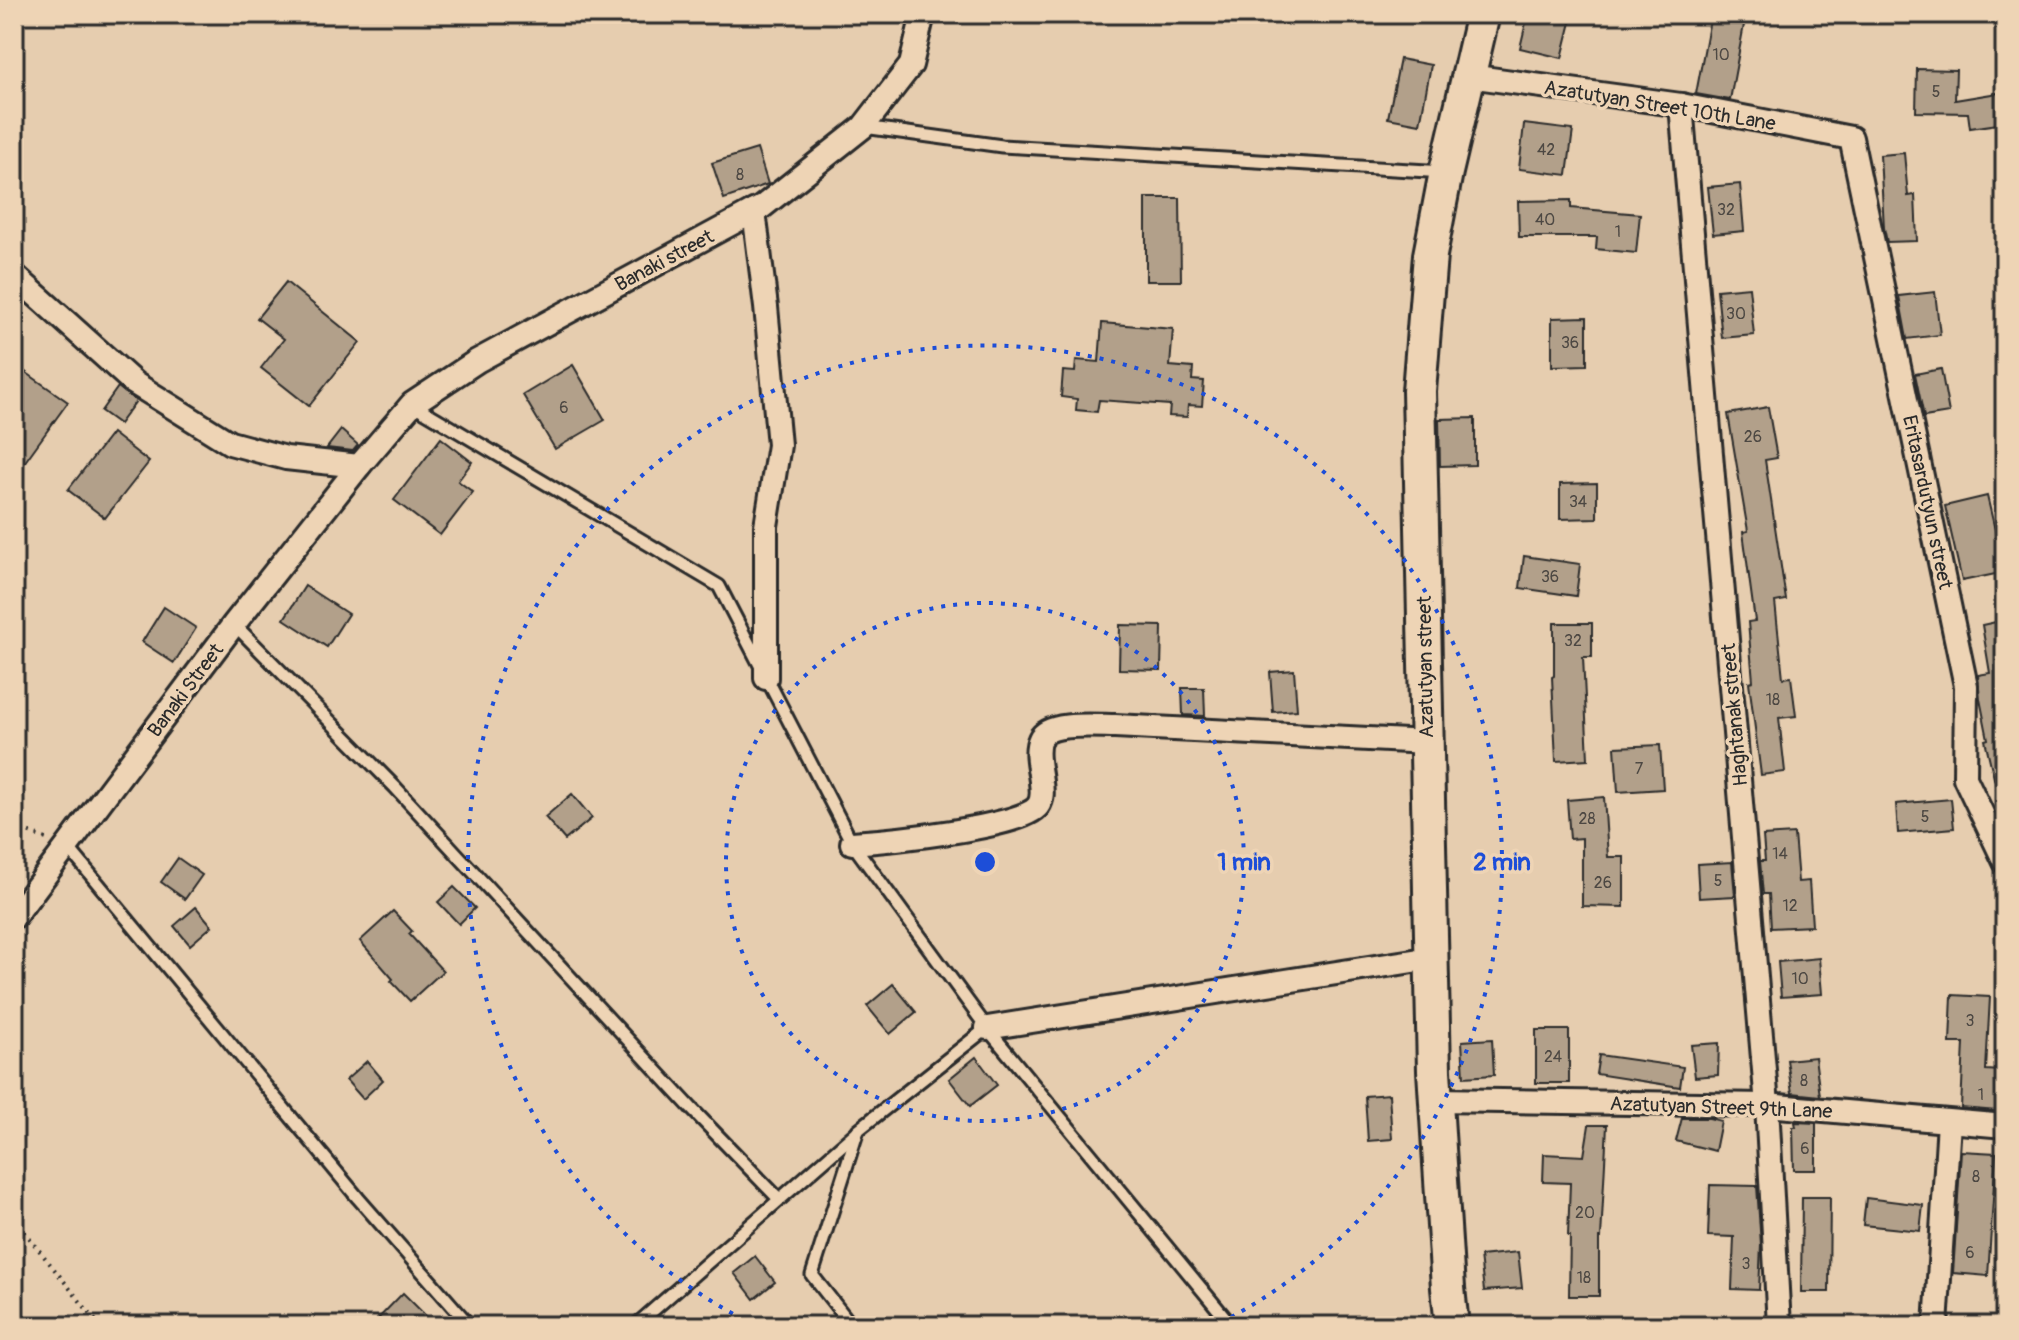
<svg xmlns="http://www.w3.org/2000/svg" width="2019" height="1340" font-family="Pangolin,sans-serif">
	<rect width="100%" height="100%" fill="#e6cdaf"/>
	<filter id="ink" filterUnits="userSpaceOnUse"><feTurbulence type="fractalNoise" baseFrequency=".0125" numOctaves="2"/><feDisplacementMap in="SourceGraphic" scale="16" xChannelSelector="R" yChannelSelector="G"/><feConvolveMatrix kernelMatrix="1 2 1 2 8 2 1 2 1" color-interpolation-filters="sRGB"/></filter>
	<g filter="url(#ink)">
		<!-- building -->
		<g fill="#b2a08a" stroke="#2b2b2b" stroke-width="2">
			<polygon points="1528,14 1573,14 1562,58 1520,48"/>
			<polygon points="1711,14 1746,14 1730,100 1696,94"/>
			<polygon points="1400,59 1431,65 1420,124 1388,118"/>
			<polygon points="1917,69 1956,70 1955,100 2004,92 2005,123 1970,128 1968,113 1916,112"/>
			<polygon points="1524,124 1573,130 1567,175 1519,169"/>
			<polygon points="757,149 768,184 724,199 712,163"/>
			<polygon points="1904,153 1908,196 1915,195 1917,241 1887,242 1884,228 1880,155"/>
			<polygon points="1740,184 1744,231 1713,234 1708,187"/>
			<polygon points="1146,198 1180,198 1181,281 1146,281"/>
			<polygon points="1571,200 1571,208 1640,214 1636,253 1596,249 1597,237 1519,237 1518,201"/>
			<polygon points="286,282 360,342 309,406 261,368 284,339 257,318"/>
			<polygon points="1749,287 1754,335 1722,338 1717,290"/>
			<polygon points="1935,292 1940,335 1907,339 1899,296"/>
			<polygon points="1587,317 1587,365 1552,366 1552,318"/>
			<polygon points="1102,323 1173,329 1170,366 1193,368 1192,380 1204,381 1202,406 1188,405 1187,417 1169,416 1170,405 1099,400 1097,412 1076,410 1077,399 1061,397 1063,371 1075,372 1076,360 1099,362"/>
			<polygon points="14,364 68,402 14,477"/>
			<polygon points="573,365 605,420 555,449 523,395"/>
			<polygon points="1941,369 1949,413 1924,417 1915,374"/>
			<polygon points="118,387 136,401 119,424 101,411"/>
			<polygon points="1768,407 1777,458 1765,460 1786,600 1775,602 1783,678 1791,677 1796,716 1779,718 1785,772 1761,775 1749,682 1753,681 1748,622 1755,621 1743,532 1748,531 1728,414"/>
			<polygon points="1475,418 1475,465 1440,466 1439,419"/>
			<polygon points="341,430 358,445 353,451 327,448"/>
			<polygon points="112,433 149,462 105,518 68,490"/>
			<polygon points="441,438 472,462 458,481 473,492 440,535 394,500"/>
			<polygon points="1597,483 1597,518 1560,519 1560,484"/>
			<polygon points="1987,496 2005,572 1962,581 1945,506"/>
			<polygon points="1524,556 1580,564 1576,596 1520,588"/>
			<polygon points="305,586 348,614 327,647 284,619"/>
			<polygon points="164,607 196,628 174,663 142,642"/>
			<polygon points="2005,620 2005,794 1998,795 1985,740 1988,739 1980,699 1978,675 1990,673 1982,625"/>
			<polygon points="1554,623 1592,623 1592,657 1583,657 1588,759 1556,761 1552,677 1554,676"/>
			<polygon points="1120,625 1162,626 1161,670 1119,669"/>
			<polygon points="1294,670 1297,710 1273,712 1270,672"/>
			<polygon points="1182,688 1204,688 1205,716 1183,715"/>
			<polygon points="1660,745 1663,789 1618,792 1615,747"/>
			<polygon points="572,794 592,818 565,840 545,817"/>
			<polygon points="1604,797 1608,857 1624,857 1624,907 1582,906 1582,838 1570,839 1567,800"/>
			<polygon points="1951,799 1954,828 1898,833 1896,804"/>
			<polygon points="1794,834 1798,882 1809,881 1812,926 1771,928 1769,894 1763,894 1760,861 1765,861 1763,836"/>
			<polygon points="178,858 202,875 185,899 161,882"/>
			<polygon points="1732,862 1735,896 1699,898 1697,864"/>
			<polygon points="454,887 475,908 459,924 438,902"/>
			<polygon points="196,907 212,926 190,945 174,926"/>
			<polygon points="393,911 412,931 409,934 443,971 410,1001 391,981 393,979 360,941"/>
			<polygon points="1819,958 1822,994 1781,997 1778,962"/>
			<polygon points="893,984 916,1012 890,1034 867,1006"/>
			<polygon points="1952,995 1990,997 1986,1070 2001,1071 1998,1111 1961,1108 1964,1043 1950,1043"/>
			<rect x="1536" y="1030" width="33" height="53"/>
			<polygon points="1492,1039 1494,1075 1464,1077 1462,1041"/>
			<polygon points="1719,1043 1718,1075 1695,1077 1691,1045"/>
			<polygon points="1599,1055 1683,1067 1680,1087 1596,1074"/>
			<polygon points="976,1057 997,1085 970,1106 949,1079"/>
			<polygon points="1815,1057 1820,1096 1792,1093 1787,1060"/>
			<polygon points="367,1061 383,1080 363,1099 346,1080"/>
			<polygon points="1389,1094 1392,1139 1368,1141 1365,1096"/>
			<polygon points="1682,1118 1709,1118 1721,1121 1715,1151 1676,1141"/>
			<polygon points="1795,1122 1816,1123 1816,1170 1794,1170 1793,1127 1796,1127"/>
			<polygon points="1589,1125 1607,1125 1601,1238 1599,1238 1599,1296 1569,1296 1570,1236 1568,1236 1570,1183 1543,1182 1544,1154 1584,1156"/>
			<polygon points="1961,1151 1996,1153 1988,1276 1953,1273"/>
			<polygon points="1710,1185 1757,1186 1761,1245 1759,1290 1732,1289 1734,1237 1708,1236"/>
			<polygon points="1802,1197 1830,1197 1829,1292 1801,1292"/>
			<polygon points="1866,1198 1923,1205 1920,1231 1863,1225"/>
			<polygon points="1518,1252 1522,1288 1484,1291 1480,1256"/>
			<polygon points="755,1256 775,1282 754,1299 734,1273"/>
			<polygon points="403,1293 436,1326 371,1326"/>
		</g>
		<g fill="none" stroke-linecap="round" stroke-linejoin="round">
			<!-- lane casing -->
			<g stroke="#2b2b2b" stroke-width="17">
				<g id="lane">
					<polyline points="864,127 1002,146 1445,172"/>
					<polyline points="412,404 719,586 852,843 987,1028 1232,1326"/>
					<polyline points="234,624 395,787 691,1108 779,1199"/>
					<polyline points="67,846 358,1198 470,1326"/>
					<polyline points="635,1326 858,1131"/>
					<polyline points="852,1326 812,1275 858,1130 987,1028"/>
				</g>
			</g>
			<!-- street casing -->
			<g stroke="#2b2b2b" stroke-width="28">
				<g id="street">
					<polyline points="1469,76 1681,105 1851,138 1966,686 1965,778 2005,862"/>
					<polyline points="1681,105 1767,1105 1779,1326"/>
					<polyline points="754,211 766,307 779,445 766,526 766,678"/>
					<polyline points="14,275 134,383 230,443 286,458 359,466"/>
					<path d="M852 843C883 841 1022 828 1038 806 1043 799 1042 790 1041 782 1040 769 1034 752 1040 739 1048 721 1098 726 1115 726L1427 742"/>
					<polyline points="14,917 234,624 359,466 412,404 477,361 762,207 863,127 911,65 923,14"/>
					<polyline points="987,1028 1432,958"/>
					<polyline points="1436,1100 1767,1105 2005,1126"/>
					<polyline points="1936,1326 1949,1122"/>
				</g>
			</g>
			<!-- secondary casing -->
			<g stroke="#2b2b2b" stroke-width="38">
				<polyline id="secondary" points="1452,1326 1448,1288 1434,1071 1419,391 1430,255 1446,172 1483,14"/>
			</g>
			<!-- path -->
			<g stroke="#2b2b2b" stroke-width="4" stroke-dasharray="2 6" stroke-linecap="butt">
				<polyline points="14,827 46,839"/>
				<polyline points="14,1219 100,1326"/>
			</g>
			<!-- lane -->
			<use href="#lane" stroke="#eed4b5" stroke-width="11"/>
			<!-- street -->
			<use href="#street" stroke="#eed4b5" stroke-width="22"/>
			<!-- secondary -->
			<use href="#secondary" stroke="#eed4b5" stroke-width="32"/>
		</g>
	</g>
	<!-- distance rings -->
	<g fill="none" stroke="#1d4ed8" stroke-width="4" stroke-dasharray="4 8">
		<circle cx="985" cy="862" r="259"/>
		<path d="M754 1325A517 517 0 1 1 1216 1325"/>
	</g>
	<g text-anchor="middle" stroke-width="7" stroke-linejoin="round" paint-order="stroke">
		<!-- number labels -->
		<g font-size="16" fill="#4d4843">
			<text x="1721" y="60">10</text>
			<text x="1936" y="97">5</text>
			<text x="1546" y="155">42</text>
			<text x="740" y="180">8</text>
			<text x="1726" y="215">32</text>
			<text x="1545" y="225">40</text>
			<text x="1618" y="237">1</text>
			<text x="1736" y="319">30</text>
			<text x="1570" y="348">36</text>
			<text x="564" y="413">6</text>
			<text x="1753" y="442">26</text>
			<text x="1578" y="507">34</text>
			<text x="1550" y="582">36</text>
			<text x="1573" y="646">32</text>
			<text x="1773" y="705">18</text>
			<text x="1639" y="774">7</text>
			<text x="1925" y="822">5</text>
			<text x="1587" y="824">28</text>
			<text x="1780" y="859">14</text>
			<text x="1718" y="886">5</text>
			<text x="1603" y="888">26</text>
			<text x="1790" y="911">12</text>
			<text x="1800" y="984">10</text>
			<text x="1970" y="1026">3</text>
			<text x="1553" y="1062">24</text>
			<text x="1804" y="1086">8</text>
			<text x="1981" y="1100">1</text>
			<text x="1805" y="1154">6</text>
			<text x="1976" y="1182">8</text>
			<text x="1585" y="1218">20</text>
			<text x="1970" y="1258">6</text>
			<text x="1746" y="1269">3</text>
			<text x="1584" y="1283">18</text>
		</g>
		<!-- street labels -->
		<g font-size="20" fill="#2b2b2b" stroke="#eed4b5">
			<text transform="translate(1660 105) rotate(9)" y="7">Azatutyan Street 10th Lane</text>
			<text transform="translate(664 260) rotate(-28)" y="7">Banaki street</text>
			<text transform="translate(1928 502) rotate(78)" y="7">Eritasardutyun street</text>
			<text transform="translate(1425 667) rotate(-91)" y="7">Azatutyan street</text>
			<text transform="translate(185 690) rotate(-53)" y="7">Banaki Street</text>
			<text transform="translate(1734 715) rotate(-95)" y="7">Haghtanak street</text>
			<text transform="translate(1721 1107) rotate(2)" y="7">Azatutyan Street 9th Lane</text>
		</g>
	</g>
	<circle cx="985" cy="862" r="12" fill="#1d4ed8" stroke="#eed4b5" stroke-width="4"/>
	<g font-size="24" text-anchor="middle" font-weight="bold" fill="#1d4ed8" stroke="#eed4b5" stroke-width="7" stroke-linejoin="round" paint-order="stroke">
		<text x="1244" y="870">1 min</text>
		<text x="1502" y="870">2 min</text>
	</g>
	<!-- margin -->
	<rect width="2019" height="1340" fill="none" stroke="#eed4b5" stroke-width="48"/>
	<rect x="24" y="24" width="1971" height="1292" fill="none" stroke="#2b2b2b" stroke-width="3" filter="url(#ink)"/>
</svg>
